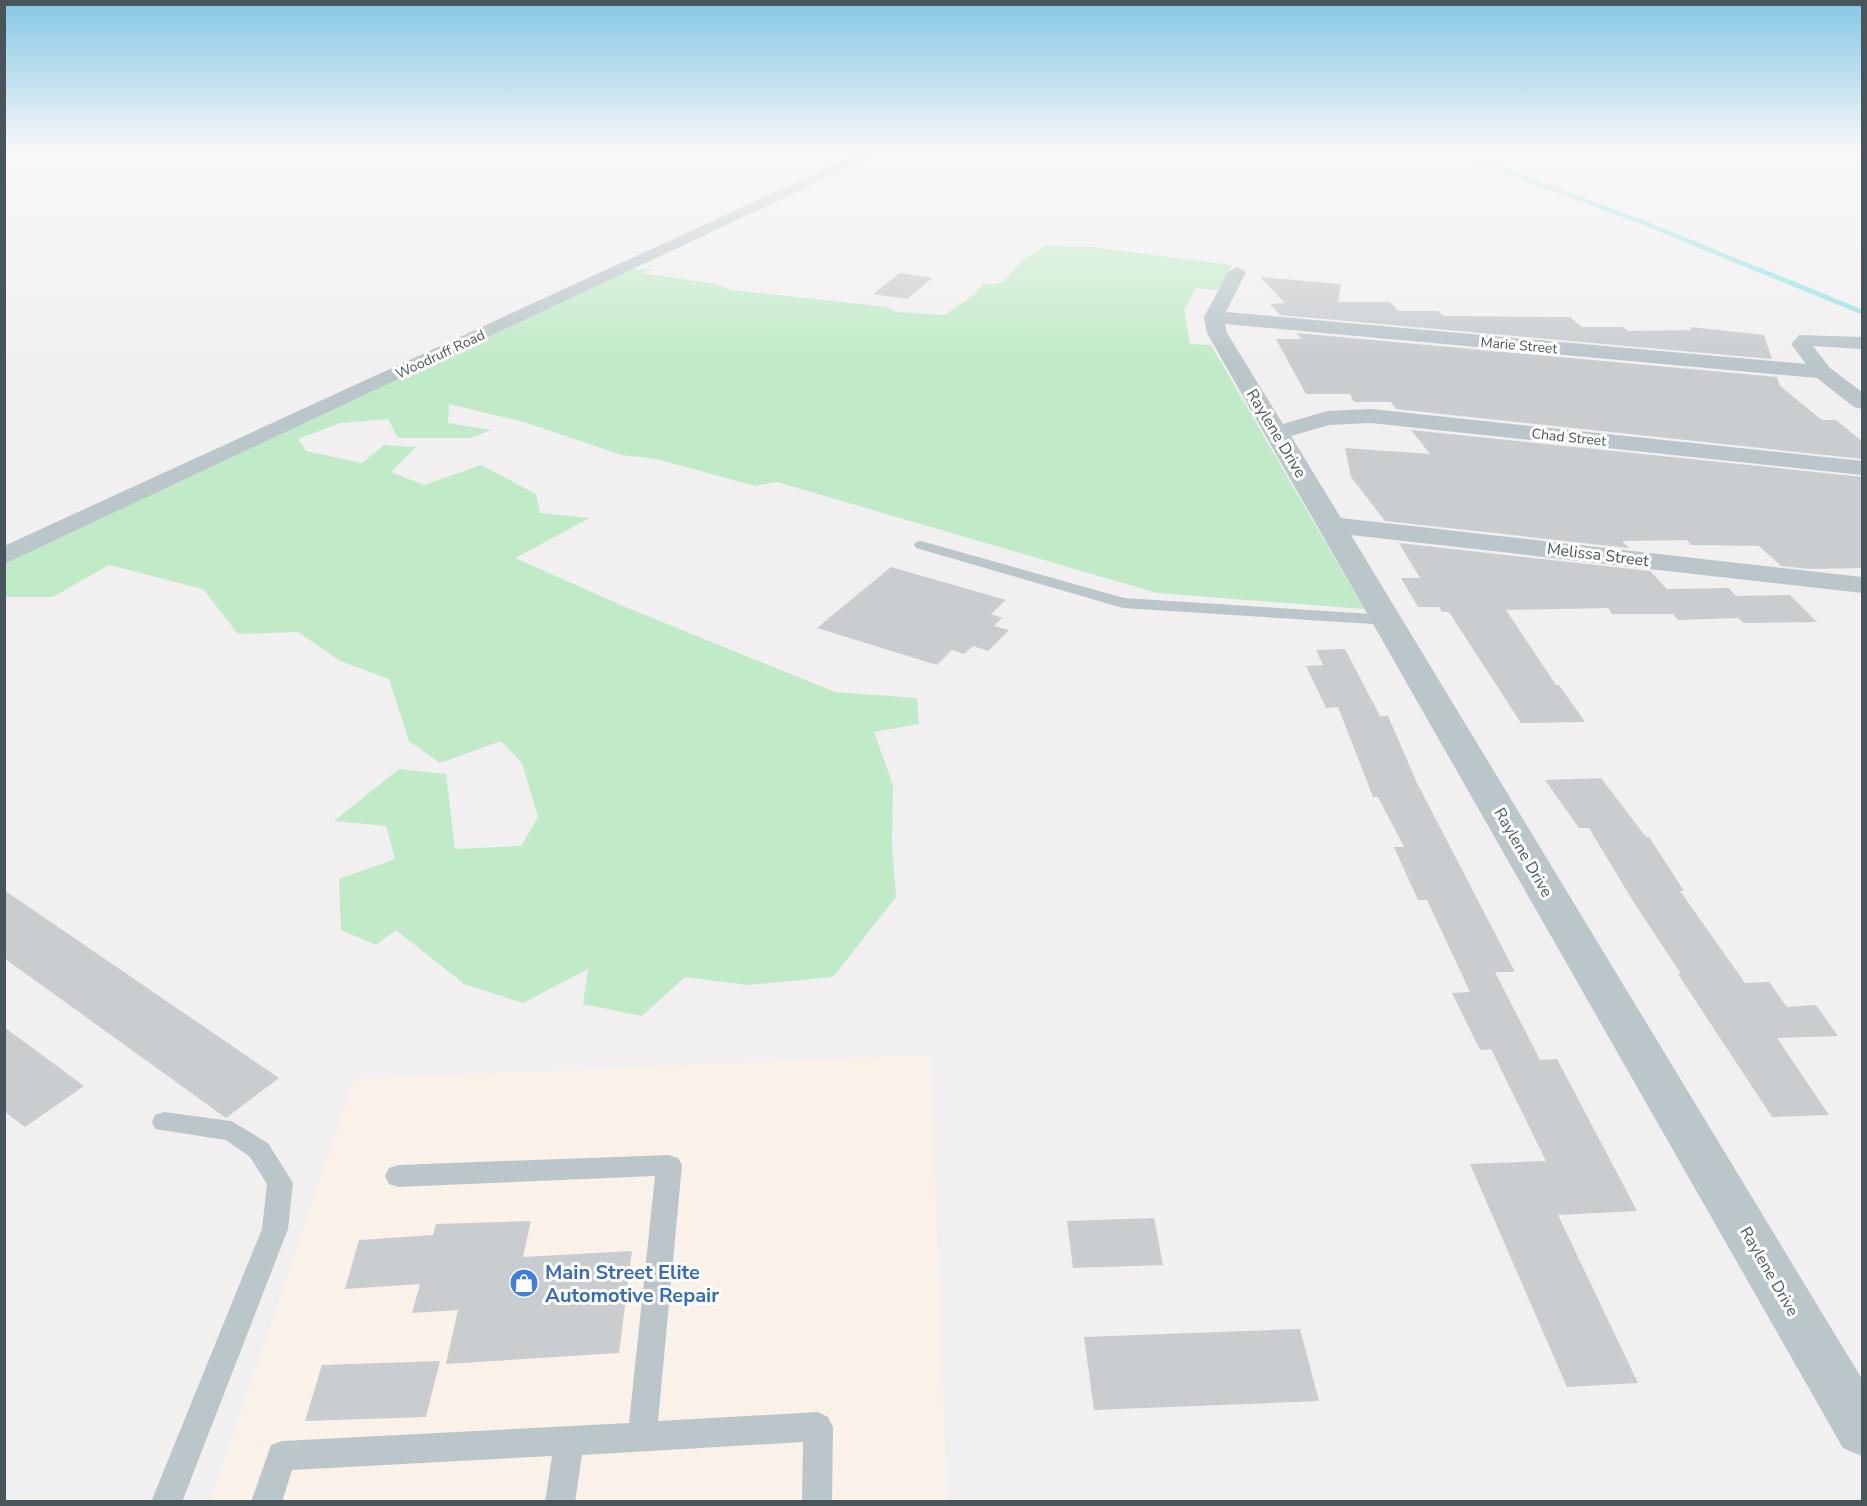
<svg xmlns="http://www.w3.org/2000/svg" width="1867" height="1506" font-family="'Nunito Sans',sans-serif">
	<rect width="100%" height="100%" fill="#f1efef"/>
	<!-- commercial -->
	<polygon fill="#faf2e9" points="930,1055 947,1501 210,1502 355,1079"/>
	<!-- green -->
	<g fill="#c1ebc8">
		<polygon points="34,152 127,152 88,162"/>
		<path d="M1045 246 1092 247 1232 265 1218 290 1196 288 1184 310 1190 344 1211 345 1364 609 1157 593 777 482 755 486 657 459 622 455 524 422 449 404 448 423 491 430 471 438H398L388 419 340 423 298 439 306 451 362 463 384 445 416 447 391 472 424 485 481 465 536 494 540 513 590 518 515 558 623 606 835 692 917 698 919 724 874 732 893 785 892 845 896 897 833 977 748 985 685 977 642 1016 583 1004 588 969 523 1003 464 984 396 930 376 945 341 930 339 879 395 859 386 826 334 821 399 769 446 774 455 849 521 846 538 817 522 763 501 741 440 763 409 741 389 679 340 661 298 632 238 634 203 589 109 565 53 597H5L4 563 630 269H654L642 273 715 284 731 290 888 307 896 312 945 315C959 304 973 298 983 284 1009 285 1005 278 1021 262 1028 256 1037 251 1045 246Z"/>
	</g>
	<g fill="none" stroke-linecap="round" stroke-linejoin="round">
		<!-- stream-far1 -->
		<polyline stroke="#92e3e3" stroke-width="4.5" points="1454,152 1642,222 1761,271"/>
		<!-- stream -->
		<polyline stroke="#92e3e3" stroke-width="5" points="1757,269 1862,312"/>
	</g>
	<!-- building -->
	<g fill="#c9cdd0">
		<polygon points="900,273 932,278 907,299 873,294"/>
		<polygon points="1260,277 1341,284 1338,302 1390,302 1398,311 1438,311 1443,316 1570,317 1582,327 1623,327 1628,331 1691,330 1691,327 1764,335 1772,359 1280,315 1270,304 1285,303"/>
		<polygon points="1296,333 1777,377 1780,386 1822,420 1836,420 1863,442 1863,459 1396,409 1391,402 1354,402 1350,394 1306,394 1276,339 1301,339"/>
		<polygon points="1411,430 1863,477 1863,568 1811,569 1781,566 1759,546 1691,545 1687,540 1622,541 1629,548 1385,521 1351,477 1345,448 1430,454"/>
		<polygon points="1399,543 1650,571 1667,589 1729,588 1736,596 1790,595 1817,622 1744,623 1738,618 1678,620 1673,614 1612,614 1608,608 1506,610 1556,685 1559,685 1585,722 1521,723 1449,612 1442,612 1439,607 1418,607 1401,578 1420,578"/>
		<polygon points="891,567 1006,600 991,614 1002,618 994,626 1009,630 988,651 973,646 964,654 952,650 937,665 817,628"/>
		<polygon points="1345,649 1380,716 1388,716 1417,783 1515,972 1495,972 1540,1060 1557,1059 1637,1211 1558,1215 1638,1383 1567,1387 1470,1164 1546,1161 1491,1049 1480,1050 1452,993 1470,992 1427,900 1418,900 1394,847 1404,847 1378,797 1373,797 1338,707 1326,708 1306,666 1323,665 1316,650"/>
		<polygon points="1601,778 1646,837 1649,837 1684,891 1680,891 1745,983 1769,982 1787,1007 1816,1005 1838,1036 1777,1038 1829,1115 1772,1117 1678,974 1681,974 1633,901 1589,828 1579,828 1545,780"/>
		<polygon points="4,890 279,1078 226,1118 4,958"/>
		<polygon points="4,1027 84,1086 25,1127 4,1111"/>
		<polygon points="1154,1218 1163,1265 1073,1268 1067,1221"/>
		<polygon points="531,1221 523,1257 632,1251 619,1353 446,1364 458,1310 412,1313 420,1284 345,1289 359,1240 433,1235 436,1224"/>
		<polygon points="1300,1329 1319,1401 1094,1410 1084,1337"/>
		<polygon points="440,1361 426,1417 305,1421 322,1365"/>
	</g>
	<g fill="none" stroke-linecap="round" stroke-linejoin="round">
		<!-- lane -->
		<g fill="#bbc6ca" fill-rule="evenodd">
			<polygon points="921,541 1124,598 1388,615 1396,620 1388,625 1123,608 916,548 914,545 916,542"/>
			<polygon points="164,1112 231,1121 268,1143 293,1183 288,1229 182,1502 151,1502 262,1229 267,1184 250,1157 226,1140 155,1129 152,1122 155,1115"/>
			<polygon points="669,1155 678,1158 682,1165 658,1421 818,1412 828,1417 833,1427 832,1502 802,1502 803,1442 582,1455 575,1502 545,1502 552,1456 292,1470 282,1502 251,1502 271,1445 282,1441 629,1423 655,1176 398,1187 389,1184 385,1176 389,1168 398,1165"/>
		</g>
		<!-- street -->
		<g fill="#bbc6ca" fill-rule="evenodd">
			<polygon points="863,152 882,152 4,564 4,546"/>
			<polygon points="1237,267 1246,272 1226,312 1806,364 1791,344 1799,335 1862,337 1862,349 1813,346 1830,368 1862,392 1862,409 1854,407 1817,378 1225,324 1227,333 1283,424 1327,411 1371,409 1862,461 1862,475 1371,423 1329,425 1291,436 1341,518 1862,577 1862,593 1351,535 1862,1379 1862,1456 1843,1448 1207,333 1204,317 1228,272"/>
		</g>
	</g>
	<!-- sky -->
	<linearGradient id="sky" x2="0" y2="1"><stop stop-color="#85c7e6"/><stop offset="0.42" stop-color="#f9f8f8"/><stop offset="1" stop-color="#f9f8f8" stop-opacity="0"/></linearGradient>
	<rect width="1867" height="363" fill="url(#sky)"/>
	<!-- icons -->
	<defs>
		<g id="shop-disc" transform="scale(1.5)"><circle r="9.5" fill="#3f7fe0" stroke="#fff"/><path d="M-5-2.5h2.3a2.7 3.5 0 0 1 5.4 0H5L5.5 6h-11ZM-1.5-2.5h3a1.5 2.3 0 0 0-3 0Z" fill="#fff"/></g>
	</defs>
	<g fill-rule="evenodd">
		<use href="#shop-disc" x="524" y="1283"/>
	</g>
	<g text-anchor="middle" stroke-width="6" stroke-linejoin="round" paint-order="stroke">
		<!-- far-street labels -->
		<g font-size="14" fill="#48555a" stroke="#fff">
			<text transform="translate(1519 345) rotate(5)" y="5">Marie Street</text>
			<text transform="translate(440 354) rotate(-25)" y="5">Woodruff Road</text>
			<text transform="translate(1569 437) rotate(6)" y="5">Chad Street</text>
		</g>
		<!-- street labels -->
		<g font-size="16" fill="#48555a" stroke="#fff">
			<text transform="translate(1277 433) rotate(59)" y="6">Raylene Drive</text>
			<text transform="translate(1598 554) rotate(7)" y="6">Melissa Street</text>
			<text transform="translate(1524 852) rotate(60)" y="6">Raylene Drive</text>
			<text transform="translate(1770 1271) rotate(60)" y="6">Raylene Drive</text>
		</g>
		<!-- near-shop labels -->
		<g font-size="20" font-weight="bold" fill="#366cbe" stroke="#fff" text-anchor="start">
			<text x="545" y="1279">Main Street Elite<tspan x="545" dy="23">Automotive Repair</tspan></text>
		</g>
	</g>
	<!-- border -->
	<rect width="1867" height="1506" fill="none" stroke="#48555a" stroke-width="12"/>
</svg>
